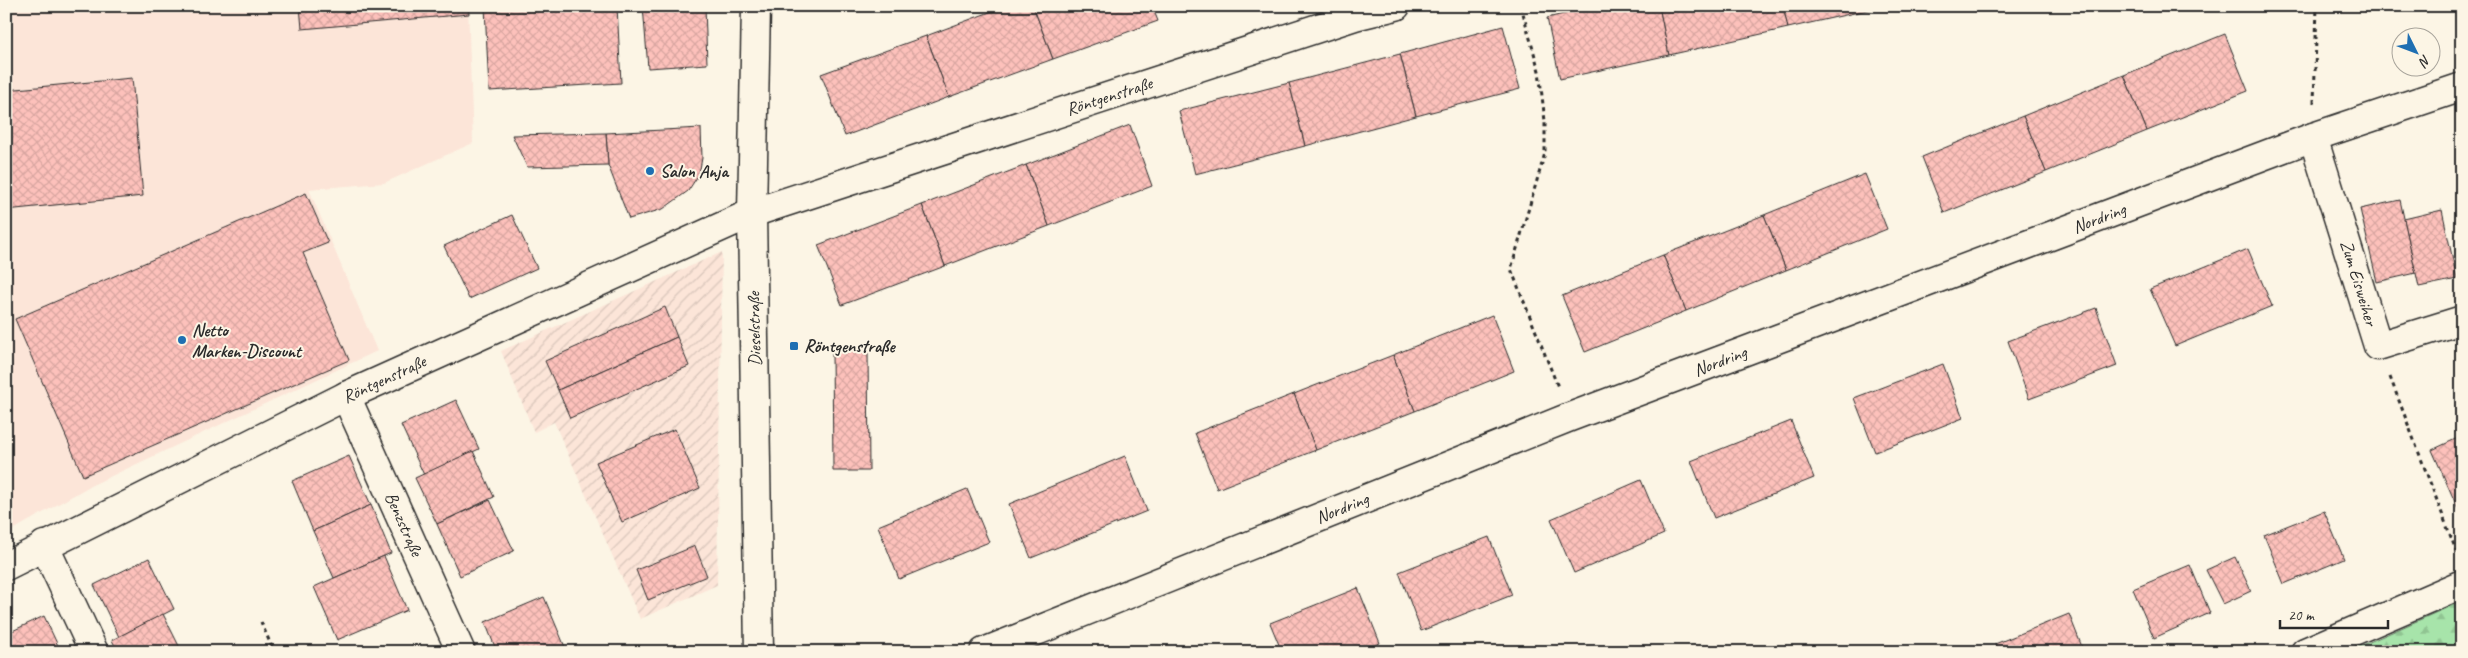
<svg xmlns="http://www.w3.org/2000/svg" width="2468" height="658" font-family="Caveat,sans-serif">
	<defs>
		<pattern id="industrial-furrows" width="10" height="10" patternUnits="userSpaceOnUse" patternTransform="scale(1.25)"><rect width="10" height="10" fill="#fce5d8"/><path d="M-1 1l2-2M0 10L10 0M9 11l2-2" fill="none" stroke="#d8c5ba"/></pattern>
		<pattern id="forest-firs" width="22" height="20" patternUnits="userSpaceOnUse" patternTransform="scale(1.25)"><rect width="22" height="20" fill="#a7e4aa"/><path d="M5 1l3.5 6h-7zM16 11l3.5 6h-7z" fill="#90c492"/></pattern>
		<pattern id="building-cross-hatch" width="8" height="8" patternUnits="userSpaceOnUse" patternTransform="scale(1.25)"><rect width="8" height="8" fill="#fdc1bb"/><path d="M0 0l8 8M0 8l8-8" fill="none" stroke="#d9a6a1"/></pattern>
	</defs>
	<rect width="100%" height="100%" fill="#fcf5e5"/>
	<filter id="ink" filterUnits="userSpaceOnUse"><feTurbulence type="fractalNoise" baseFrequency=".02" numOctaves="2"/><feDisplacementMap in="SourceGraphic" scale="10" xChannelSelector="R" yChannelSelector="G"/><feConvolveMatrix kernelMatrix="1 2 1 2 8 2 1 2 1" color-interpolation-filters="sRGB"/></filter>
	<g filter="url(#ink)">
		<!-- built -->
		<polygon fill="#fce5d8" points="6,6 468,6 473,143 384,183 309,189 377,351 88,487 6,534"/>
		<!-- industrial -->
		<polygon fill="url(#industrial-furrows)" points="722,252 717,585 640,619 554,422 534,432 501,351"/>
		<!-- forest -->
		<polygon fill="url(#forest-firs)" stroke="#69886a" points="2462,601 2462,652 2347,652"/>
		<!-- building -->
		<g fill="url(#building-cross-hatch)" stroke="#2b2b2b">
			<polygon points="300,6 468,6 469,14 302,29"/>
			<polygon points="617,6 621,83 489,91 485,7"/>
			<polygon points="643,6 705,6 707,64 648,68"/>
			<polygon points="1006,6 1033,6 1053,59 949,97 926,36"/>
			<polygon points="1033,6 1152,6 1158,21 1053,59"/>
			<polygon points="1598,6 1659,6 1669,55 1560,79 1547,18"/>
			<polygon points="1659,6 1783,6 1788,28 1669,55"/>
			<polygon points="1783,6 1885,6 1788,28"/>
			<polygon points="1503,26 1520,89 1416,116 1400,54"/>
			<polygon points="2225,34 2248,91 2147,131 2124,75"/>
			<polygon points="926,36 949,97 845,136 821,74"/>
			<polygon points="1400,54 1416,116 1305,146 1289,83"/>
			<polygon points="2124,75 2147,131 2046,172 2023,116"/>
			<polygon points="132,78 143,196 6,210 6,90"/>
			<polygon points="1289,83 1305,146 1195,174 1179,111"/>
			<polygon points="2023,116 2046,172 1944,213 1922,157"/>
			<polygon points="1130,125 1152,186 1049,226 1026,165"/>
			<polygon points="701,128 702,158 699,174 688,191 663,209 629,219 608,165 606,133"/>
			<polygon points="606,133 608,165 527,167 512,135"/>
			<polygon points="1026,165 1049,226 945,266 922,205"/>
			<polygon points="1865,174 1887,229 1786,270 1764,215"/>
			<polygon points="306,193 328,243 303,253 349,360 83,476 15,319"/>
			<polygon points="2400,200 2416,273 2377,282 2360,209"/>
			<polygon points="922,205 945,266 842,305 818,245"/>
			<polygon points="2442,210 2457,279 2419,287 2404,219"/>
			<polygon points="512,215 537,268 469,299 444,246"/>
			<polygon points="1764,215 1786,270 1686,311 1663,255"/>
			<polygon points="2248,249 2272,306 2175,346 2150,289"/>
			<polygon points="1663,255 1686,311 1585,352 1562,296"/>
			<polygon points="665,307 677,337 558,390 545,361"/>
			<polygon points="2096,308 2117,366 2029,399 2008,341"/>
			<polygon points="1492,315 1514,371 1415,411 1393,355"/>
			<polygon points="677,337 689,366 570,418 558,390"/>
			<polygon points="832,350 868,350 869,471 833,471"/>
			<polygon points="1393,355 1415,411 1316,450 1294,394"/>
			<polygon points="1943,364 1963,418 1875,452 1854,398"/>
			<polygon points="1294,394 1316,450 1217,489 1195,433"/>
			<polygon points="456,400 479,449 424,475 401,425"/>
			<polygon points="1791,421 1814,478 1714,518 1691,461"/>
			<polygon points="675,429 700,488 622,522 596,462"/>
			<polygon points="2462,436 2462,510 2459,511 2432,450"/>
			<polygon points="473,451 494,497 437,524 415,478"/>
			<polygon points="349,456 371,505 313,531 292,481"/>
			<polygon points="1125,456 1147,511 1031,558 1009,504"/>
			<polygon points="1641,480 1664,534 1574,573 1551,519"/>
			<polygon points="967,489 989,542 899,579 878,526"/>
			<polygon points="490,500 514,551 460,576 437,524"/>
			<polygon points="371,505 391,553 334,578 313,531"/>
			<polygon points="2324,511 2344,559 2284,584 2264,535"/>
			<polygon points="1489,537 1512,595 1421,631 1399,572"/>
			<polygon points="695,546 707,576 648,600 636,570"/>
			<polygon points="384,556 407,610 337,640 314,587"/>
			<polygon points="2235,557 2251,591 2223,604 2206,570"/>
			<polygon points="149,558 174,609 119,637 94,585"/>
			<polygon points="2190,565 2210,613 2154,638 2133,589"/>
			<polygon points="1358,588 1380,643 1359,652 1282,652 1270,623"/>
			<polygon points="544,597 565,647 554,652 497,652 485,622"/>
			<polygon points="163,614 182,652 118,652 112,640"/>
			<polygon points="2069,614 2084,652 1998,652 1995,644"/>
			<polygon points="44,616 61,652 6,652 6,634"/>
		</g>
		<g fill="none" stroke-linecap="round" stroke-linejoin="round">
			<!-- minor casing -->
			<g stroke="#2b2b2b" stroke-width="31">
				<g id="minor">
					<polyline points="756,6 752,213 759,652"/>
					<polyline points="2313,137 2378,346 2462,320"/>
					<polyline points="346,396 461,652"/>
					<polyline points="44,545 94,652"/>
					<polyline points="6,566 346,396 752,213 1355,16 1396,6"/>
					<polyline points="984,652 1570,417 2313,137 2462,87"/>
					<polyline points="2305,652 2462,584"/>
				</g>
			</g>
			<!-- path -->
			<g stroke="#2b2b2b" stroke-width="3" stroke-dasharray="4 4" stroke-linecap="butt">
				<polyline points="1521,6 1539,71 1545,121 1545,153 1511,269 1558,387"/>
				<polyline points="2314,103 2317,6"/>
				<polyline points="2390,377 2457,553"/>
				<polyline points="261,622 274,652"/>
			</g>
			<!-- minor -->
			<use href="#minor" stroke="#fcf5e5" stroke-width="28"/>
		</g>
	</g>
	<!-- markers -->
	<g fill="#1f6fb2" stroke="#fcf5e5" stroke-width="2">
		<circle cx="650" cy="171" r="5"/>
		<circle cx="182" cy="340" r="5"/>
		<rect x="789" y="341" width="10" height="10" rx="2.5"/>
	</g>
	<g text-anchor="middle" stroke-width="4" stroke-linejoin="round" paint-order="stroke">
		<!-- street labels -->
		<g font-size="18" fill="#2b2b2b" stroke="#fcf5e5">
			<text transform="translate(1109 96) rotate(-18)" y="6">Röntgenstraße</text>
			<text transform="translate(2099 218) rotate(-21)" y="6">Nordring</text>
			<text transform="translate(2359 283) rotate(73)" y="6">Zum Eisweiher</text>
			<text transform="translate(754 329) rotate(-91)" y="6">Dieselstraße</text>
			<text transform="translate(1720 361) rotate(-21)" y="6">Nordring</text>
			<text transform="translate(384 379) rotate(-25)" y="6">Röntgenstraße</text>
			<text transform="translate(1342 508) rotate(-22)" y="6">Nordring</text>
			<text transform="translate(404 524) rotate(66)" y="6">Benzstraße</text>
		</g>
		<!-- poi labels -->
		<g font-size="18" font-weight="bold" fill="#2b2b2b" stroke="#fcf5e5" text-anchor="start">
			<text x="660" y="177">Salon Anja</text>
			<text x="192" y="336">Netto<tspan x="192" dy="21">Marken-Discount</tspan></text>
			<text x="804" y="352">Röntgenstraße</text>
		</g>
	</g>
	<!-- margin -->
	<rect width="2468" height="658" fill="none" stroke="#fcf5e5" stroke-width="25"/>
	<rect x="12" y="12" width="2443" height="633" fill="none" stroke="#2b2b2b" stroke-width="2" filter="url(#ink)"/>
	<!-- north arrow -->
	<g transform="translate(2416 52) rotate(132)"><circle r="24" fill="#fcf5e5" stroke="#a8a49b"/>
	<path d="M0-4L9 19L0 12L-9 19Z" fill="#1f6fb2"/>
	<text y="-8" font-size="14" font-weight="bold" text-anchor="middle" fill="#2b2b2b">N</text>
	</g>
	<!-- scale -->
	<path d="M2280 620v8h108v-8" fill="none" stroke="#2b2b2b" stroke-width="2.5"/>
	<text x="2288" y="620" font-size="15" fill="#2b2b2b" stroke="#fcf5e5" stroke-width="4" paint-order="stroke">20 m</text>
</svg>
